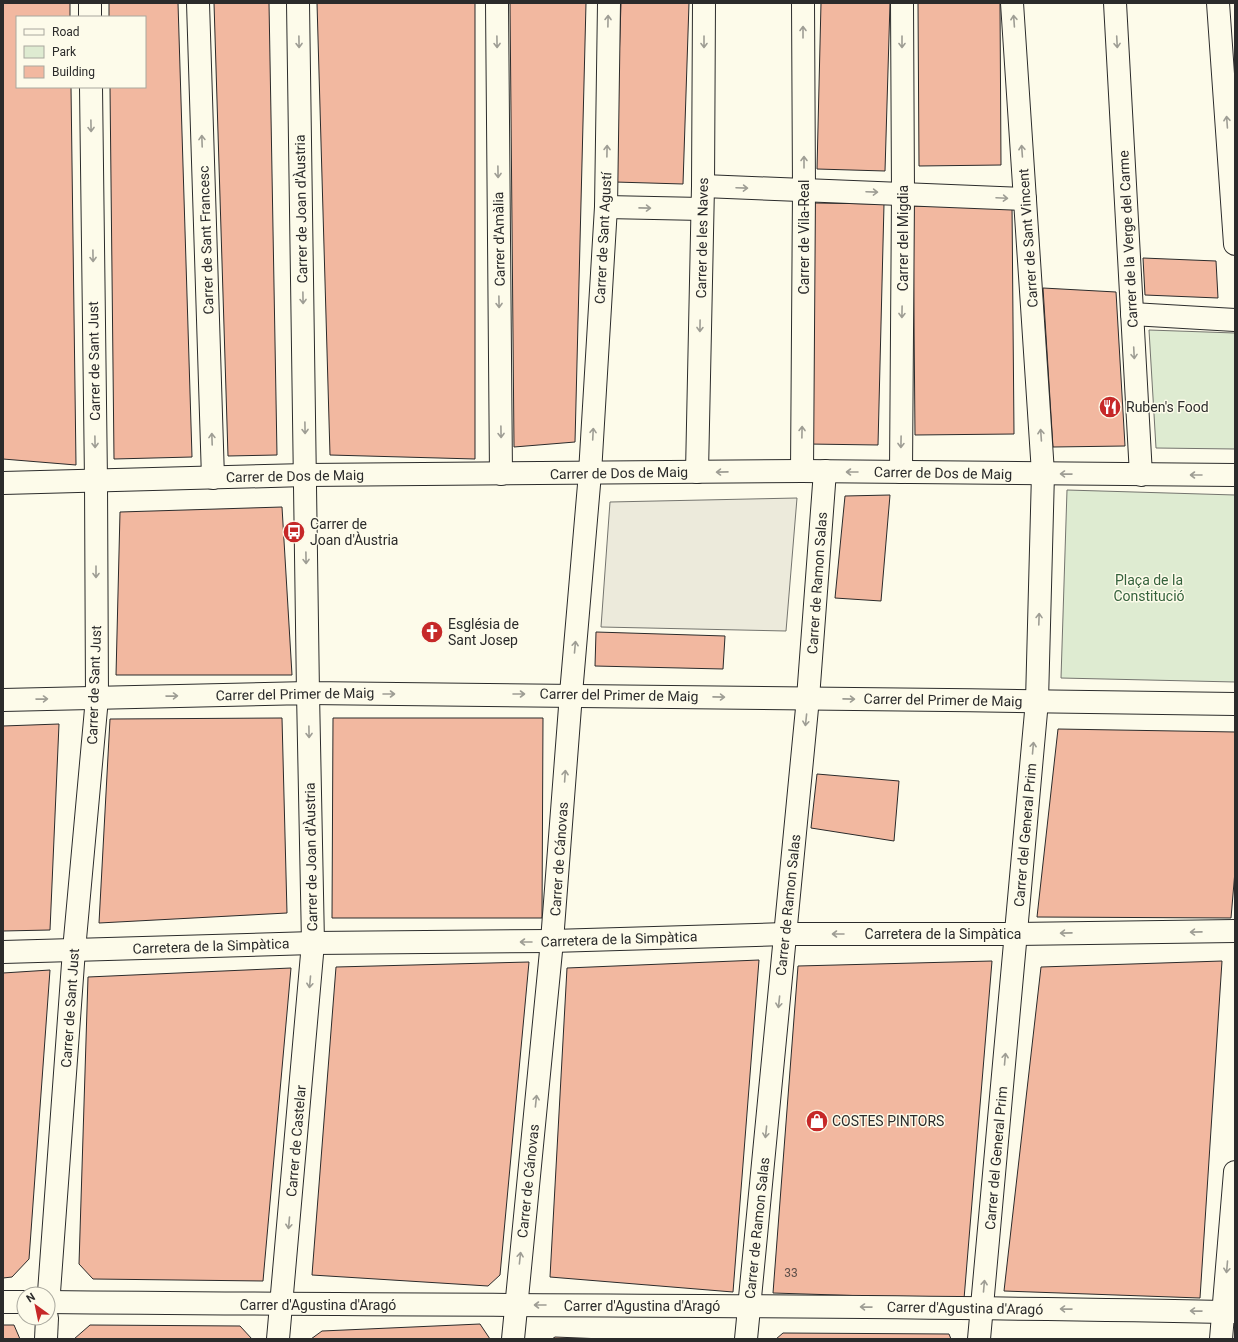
<svg xmlns="http://www.w3.org/2000/svg" width="1238" height="1342" font-family="Roboto,sans-serif">
	<rect width="100%" height="100%" fill="#fdfbea"/>
	<!-- green -->
	<g fill="#deebd1" stroke="#74746e">
		<polygon points="1149,330 1235,333 1235,449 1156,448"/>
		<polygon points="1067,490 1235,495 1235,682 1061,678"/>
	</g>
	<!-- parking -->
	<polygon fill="#eceadb" stroke="#74746e" points="797,498 786,631 601,627 610,502"/>
	<!-- building -->
	<g fill="#f2b8a0" stroke="#2b2b2b">
		<polygon points="3,3 70,3 70,17 17,17 17,87 71,87 76,465 3,459"/>
		<polygon points="109,3 178,3 192,457 114,459 110,87 145,87 145,17 109,17"/>
		<polygon points="214,3 269,3 277,455 228,456"/>
		<polygon points="317,3 475,3 475,459 330,455"/>
		<polygon points="510,3 586,3 575,442 514,447"/>
		<polygon points="621,3 689,3 683,184 615,182"/>
		<polygon points="821,3 890,3 885,171 817,169"/>
		<polygon points="918,3 1000,3 1001,165 919,166"/>
		<polygon points="814,203 884,204 878,445 808,444"/>
		<polygon points="1012,205 1014,434 915,435 913,206"/>
		<polygon points="1143,258 1216,261 1218,298 1145,295"/>
		<polygon points="1043,288 1116,292 1125,446 1053,447"/>
		<polygon points="890,495 881,601 835,598 845,496"/>
		<polygon points="282,507 292,675 116,675 120,512"/>
		<polygon points="596,632 725,636 723,669 595,666"/>
		<polygon points="282,718 287,913 99,923 110,719"/>
		<polygon points="333,718 543,718 542,918 332,918"/>
		<polygon points="59,724 50,930 3,931 3,726"/>
		<polygon points="1058,729 1235,732 1235,871 1231,918 1037,917"/>
		<polygon points="817,774 899,781 894,841 811,828"/>
		<polygon points="759,960 733,1292 550,1277 567,968"/>
		<polygon points="992,961 964,1299 773,1293 798,966"/>
		<polygon points="1222,961 1200,1298 1004,1291 1041,967"/>
		<polygon points="529,962 500,1275 488,1286 312,1275 336,967"/>
		<polygon points="291,968 263,1281 93,1279 79,1264 88,977"/>
		<polygon points="50,970 29,1259 12,1277 3,1278 3,973"/>
		<polygon points="480,1324 490,1339 311,1339 322,1331"/>
		<polygon points="3,1325 14,1325 20,1339 3,1339"/>
		<polygon points="90,1325 240,1326 252,1339 74,1339"/>
		<polygon points="783,1333 949,1334 951,1339 776,1339"/>
		<polygon points="555,1337 603,1339 552,1339"/>
	</g>
	<g fill="none" stroke-linecap="round" stroke-linejoin="round">
		<!-- street casing -->
		<g stroke="#2b2b2b" stroke-width="24">
			<g id="street">
				<polyline points="90,3 90,17"/>
				<polyline points="198,3 213,478"/>
				<polyline points="497,3 501,474"/>
				<polyline points="1115,3 1141,475"/>
				<polyline points="1218,3 1235,244"/>
				<polyline points="703,186 1025,199"/>
				<polyline points="606,207 702,209"/>
				<polyline points="1132,314 1235,320"/>
				<polyline points="802,471 804,190 803,3"/>
				<polyline points="697,472 703,186 704,3"/>
				<polyline points="901,472 903,193 902,3"/>
				<polyline points="3,483 306,475 802,471 1235,475"/>
				<polyline points="3,700 308,693 313,943 278,1339"/>
				<polyline points="3,952 313,943 552,941 785,934 1016,934 1235,931"/>
				<polyline points="3,1302 24,1302"/>
				<path d="M48 1302C444 1306 839 1304 1235 1312"/>
				<polyline points="48,1306 74,950 97,698 96,481 91,87"/>
				<polyline points="46,1339 47,1318"/>
				<polyline points="513,1339 552,941 571,694 590,473 606,207 609,3"/>
				<polyline points="746,1339 808,698 825,471"/>
				<polyline points="979,1339 1037,701 1043,473 1012,3"/>
				<polyline points="1221,1339 1235,1172"/>
			</g>
		</g>
		<!-- secondary casing -->
		<g stroke="#2b2b2b" stroke-width="24">
			<path id="secondary" d="M298 3 308 693C617 694 926 700 1235 704"/>
		</g>
		<!-- street -->
		<use href="#street" stroke="#fdfbea" stroke-width="22"/>
		<!-- secondary -->
		<use href="#secondary" stroke="#fdfbea" stroke-width="22"/>
	</g>
	<!-- one-way arrows -->
	<defs><path id="oneway-shaft" d="M-6 0H5M1.5-3L5.5 0L1.5 3" fill="none" stroke-width="1.6" stroke-linecap="round" stroke-linejoin="round"/></defs>
	<g stroke="#9e9d94">
		<use href="#oneway-shaft" transform="translate(608 21) rotate(-89)"/>
		<use href="#oneway-shaft" transform="translate(1014 21) rotate(-94)"/>
		<use href="#oneway-shaft" transform="translate(803 32) rotate(-90)"/>
		<use href="#oneway-shaft" transform="translate(299 42) rotate(89)"/>
		<use href="#oneway-shaft" transform="translate(497 42) rotate(89)"/>
		<use href="#oneway-shaft" transform="translate(704 42) rotate(90)"/>
		<use href="#oneway-shaft" transform="translate(902 42) rotate(90)"/>
		<use href="#oneway-shaft" transform="translate(1117 42) rotate(87)"/>
		<use href="#oneway-shaft" transform="translate(1227 122) rotate(-94)"/>
		<use href="#oneway-shaft" transform="translate(91 126) rotate(89)"/>
		<use href="#oneway-shaft" transform="translate(202 141) rotate(-92)"/>
		<use href="#oneway-shaft" transform="translate(607 151) rotate(-89)"/>
		<use href="#oneway-shaft" transform="translate(1022 151) rotate(-94)"/>
		<use href="#oneway-shaft" transform="translate(804 162) rotate(-90)"/>
		<use href="#oneway-shaft" transform="translate(498 172) rotate(89)"/>
		<use href="#oneway-shaft" transform="translate(742 188) rotate(2)"/>
		<use href="#oneway-shaft" transform="translate(872 192) rotate(2)"/>
		<use href="#oneway-shaft" transform="translate(1002 198) rotate(3)"/>
		<use href="#oneway-shaft" transform="translate(645 208) rotate(1)"/>
		<use href="#oneway-shaft" transform="translate(93 256) rotate(89)"/>
		<use href="#oneway-shaft" transform="translate(303 298) rotate(89)"/>
		<use href="#oneway-shaft" transform="translate(499 302) rotate(89)"/>
		<use href="#oneway-shaft" transform="translate(902 312) rotate(91)"/>
		<use href="#oneway-shaft" transform="translate(700 326) rotate(91)"/>
		<use href="#oneway-shaft" transform="translate(1134 353) rotate(87)"/>
		<use href="#oneway-shaft" transform="translate(305 428) rotate(89)"/>
		<use href="#oneway-shaft" transform="translate(501 432) rotate(89)"/>
		<use href="#oneway-shaft" transform="translate(802 432) rotate(-89)"/>
		<use href="#oneway-shaft" transform="translate(593 434) rotate(-87)"/>
		<use href="#oneway-shaft" transform="translate(1041 435) rotate(-94)"/>
		<use href="#oneway-shaft" transform="translate(212 439) rotate(-92)"/>
		<use href="#oneway-shaft" transform="translate(95 442) rotate(89)"/>
		<use href="#oneway-shaft" transform="translate(901 442) rotate(91)"/>
		<use href="#oneway-shaft" transform="translate(722 472) rotate(179)"/>
		<use href="#oneway-shaft" transform="translate(852 472) rotate(-180)"/>
		<use href="#oneway-shaft" transform="translate(1066 474) rotate(-179)"/>
		<use href="#oneway-shaft" transform="translate(1196 475) rotate(-180)"/>
		<use href="#oneway-shaft" transform="translate(306 558) rotate(89)"/>
		<use href="#oneway-shaft" transform="translate(96 572) rotate(90)"/>
		<use href="#oneway-shaft" transform="translate(1039 619) rotate(-88)"/>
		<use href="#oneway-shaft" transform="translate(575 647) rotate(-85)"/>
		<use href="#oneway-shaft" transform="translate(389 694)"/>
		<use href="#oneway-shaft" transform="translate(519 694)"/>
		<use href="#oneway-shaft" transform="translate(172 696) rotate(-1)"/>
		<use href="#oneway-shaft" transform="translate(719 697) rotate(1)"/>
		<use href="#oneway-shaft" transform="translate(42 699) rotate(-1)"/>
		<use href="#oneway-shaft" transform="translate(849 699) rotate(1)"/>
		<use href="#oneway-shaft" transform="translate(806 720) rotate(96)"/>
		<use href="#oneway-shaft" transform="translate(309 732) rotate(89)"/>
		<use href="#oneway-shaft" transform="translate(1033 748) rotate(-85)"/>
		<use href="#oneway-shaft" transform="translate(565 776) rotate(-86)"/>
		<use href="#oneway-shaft" transform="translate(1196 932) rotate(179)"/>
		<use href="#oneway-shaft" transform="translate(1066 933) rotate(179)"/>
		<use href="#oneway-shaft" transform="translate(838 934) rotate(180)"/>
		<use href="#oneway-shaft" transform="translate(526 942) rotate(180)"/>
		<use href="#oneway-shaft" transform="translate(310 982) rotate(95)"/>
		<use href="#oneway-shaft" transform="translate(779 1002) rotate(96)"/>
		<use href="#oneway-shaft" transform="translate(1005 1059) rotate(-85)"/>
		<use href="#oneway-shaft" transform="translate(536 1101) rotate(-84)"/>
		<use href="#oneway-shaft" transform="translate(766 1132) rotate(96)"/>
		<use href="#oneway-shaft" transform="translate(289 1223) rotate(95)"/>
		<use href="#oneway-shaft" transform="translate(520 1258) rotate(-84)"/>
		<use href="#oneway-shaft" transform="translate(1227 1267) rotate(95)"/>
		<use href="#oneway-shaft" transform="translate(984 1286) rotate(-85)"/>
		<use href="#oneway-shaft" transform="translate(540 1305) rotate(-180)"/>
		<use href="#oneway-shaft" transform="translate(866 1307) rotate(-179)"/>
		<use href="#oneway-shaft" transform="translate(1066 1309) rotate(-179)"/>
		<use href="#oneway-shaft" transform="translate(1196 1311) rotate(-179)"/>
	</g>
	<!-- icons -->
	<defs>
		<g id="restaurant-disc" transform="scale(1.15)"><circle r="9.5" fill="#c62828" stroke="#fdfbea"/><path d="M-5-6h1v4h1v-4h1v4h1v-4h1v5L-1.5 .5V6h-2V.5L-5-1ZM5-6V6H3V1.5H1.5Q1.5-4 5-6Z" fill="#fff"/></g>
		<g id="bus-disc" transform="scale(1.15)"><circle r="9.5" fill="#c62828" stroke="#fdfbea"/><path d="M-5-6H5V4H4V6H2V4H-2V6H-4V4H-5ZM-3.5-4V0h7V-4ZM-3.5 1.2v1.5H-2V1.2ZM2 1.2v1.5H3.5V1.2Z" fill="#fff"/></g>
		<g id="church-disc" transform="scale(1.15)"><circle r="9.5" fill="#c62828" stroke="#fdfbea"/><path d="M-1.2-6h2.4v3.5h3.3v2.4h-3.3V6h-2.4V-.1h-3.3v-2.4h3.3Z" fill="#fff"/></g>
		<g id="shop-disc" transform="scale(1.15)"><circle r="9.5" fill="#c62828" stroke="#fdfbea"/><path d="M-5-2.5h2.3a2.7 3.5 0 0 1 5.4 0H5L5.5 6h-11ZM-1.5-2.5h3a1.5 2.3 0 0 0-3 0Z" fill="#fff"/></g>
	</defs>
	<g fill-rule="evenodd">
		<use href="#restaurant-disc" x="1110" y="407"/>
		<use href="#bus-disc" x="294" y="532"/>
		<use href="#church-disc" x="432" y="632"/>
		<use href="#shop-disc" x="817" y="1121"/>
	</g>
	<g text-anchor="middle" stroke-width="3" stroke-linejoin="round" paint-order="stroke">
		<!-- number labels -->
		<g font-size="12" fill="#5d4e48">
			<text x="791" y="1277">33</text>
		</g>
		<!-- street labels -->
		<g font-size="14" fill="#2b2b2b" stroke="#fdfbea">
			<text transform="translate(301 209) rotate(-91)" y="5">Carrer de Joan d'Àustria</text>
			<text transform="translate(804 237) rotate(-90)" y="5">Carrer de Vila-Real</text>
			<text transform="translate(603 238) rotate(-87)" y="5">Carrer de Sant Agustí</text>
			<text transform="translate(702 238) rotate(-89)" y="5">Carrer de les Naves</text>
			<text transform="translate(903 238) rotate(-90)" y="5">Carrer del Migdia</text>
			<text transform="translate(1028 238) rotate(-94)" y="5">Carrer de Sant Vincent</text>
			<text transform="translate(499 239) rotate(-91)" y="5">Carrer d'Amàlia</text>
			<text transform="translate(1128 239) rotate(-93)" y="5">Carrer de la Verge del Carme</text>
			<text transform="translate(206 240) rotate(-92)" y="5">Carrer de Sant Francesc</text>
			<text transform="translate(94 361) rotate(-91)" y="5">Carrer de Sant Just</text>
			<text transform="translate(619 473) rotate(-1)" y="5">Carrer de Dos de Maig</text>
			<text transform="translate(943 473) rotate(1)" y="5">Carrer de Dos de Maig</text>
			<text transform="translate(295 476) rotate(-1)" y="5">Carrer de Dos de Maig</text>
			<text transform="translate(817 583) rotate(-86)" y="5">Carrer de Ramon Salas</text>
			<text transform="translate(94 685) rotate(-88)" y="5">Carrer de Sant Just</text>
			<text transform="translate(295 694) rotate(-1)" y="5">Carrer del Primer de Maig</text>
			<text transform="translate(619 695) rotate(1)" y="5">Carrer del Primer de Maig</text>
			<text transform="translate(943 700) rotate(1)" y="5">Carrer del Primer de Maig</text>
			<text transform="translate(1025 835) rotate(-85)" y="5">Carrer del General Prim</text>
			<text transform="translate(311 857) rotate(-91)" y="5">Carrer de Joan d'Àustria</text>
			<text transform="translate(559 859) rotate(-86)" y="5">Carrer de Cánovas</text>
			<text transform="translate(788 905) rotate(-84)" y="5">Carrer de Ramon Salas</text>
			<text x="943" y="939">Carretera de la Simpàtica</text>
			<text transform="translate(619 939) rotate(-2)" y="5">Carretera de la Simpàtica</text>
			<text transform="translate(211 946) rotate(-2)" y="5">Carretera de la Simpàtica</text>
			<text transform="translate(70 1008) rotate(-86)" y="5">Carrer de Sant Just</text>
			<text transform="translate(296 1141) rotate(-85)" y="5">Carrer de Castelar</text>
			<text transform="translate(996 1158) rotate(-85)" y="5">Carrer del General Prim</text>
			<text transform="translate(528 1181) rotate(-84)" y="5">Carrer de Cánovas</text>
			<text transform="translate(757 1228) rotate(-84)" y="5">Carrer de Ramon Salas</text>
			<text x="318" y="1310">Carrer d'Agustina d'Aragó</text>
			<text x="642" y="1311">Carrer d'Agustina d'Aragó</text>
			<text transform="translate(965 1308) rotate(1)" y="5">Carrer d'Agustina d'Aragó</text>
		</g>
		<!-- poi labels -->
		<g font-size="14" fill="#2b2b2b" stroke="#fdfbea" text-anchor="start">
			<text x="1126" y="412">Ruben's Food</text>
			<text x="310" y="529">Carrer de<tspan x="310" dy="16">Joan d'Àustria</tspan></text>
			<text x="448" y="629">Església de<tspan x="448" dy="16">Sant Josep</tspan></text>
			<text x="832" y="1126">COSTES PINTORS</text>
		</g>
		<!-- park labels -->
		<g font-size="14" fill="#34623c" stroke="#fdfbea">
			<text x="1149" y="585">Plaça de la<tspan x="1149" dy="16">Constitució</tspan></text>
		</g>
	</g>
	<!-- border -->
	<rect width="1238" height="1342" fill="none" stroke="#2b2b2b" stroke-width="8"/>
	<!-- legend -->
	<rect x="16" y="16" width="130" height="72" fill="#fdfbea" stroke="#a9a89e"/>
	<rect x="24" y="29" width="20" height="6" fill="#fdfbea" stroke="#a9a89e"/>
	<text x="52" y="36" font-size="12" fill="#2b2b2b">Road</text>
	<rect x="24" y="46" width="20" height="12" fill="#deebd1" stroke="#a9a89e"/>
	<text x="52" y="56" font-size="12" fill="#2b2b2b">Park</text>
	<rect x="24" y="66" width="20" height="12" fill="#f2b8a0" stroke="#a9a89e"/>
	<text x="52" y="76" font-size="12" fill="#2b2b2b">Building</text>
	<!-- north arrow -->
	<g transform="translate(36 1306) rotate(327)"><circle r="19" fill="#fdfbea" stroke="#a9a89e"/>
	<path d="M0-3L7 15L0 10L-7 15Z" fill="#c62828"/>
	<text y="-6" font-size="11" font-weight="bold" text-anchor="middle" fill="#2b2b2b">N</text>
	</g>
</svg>
